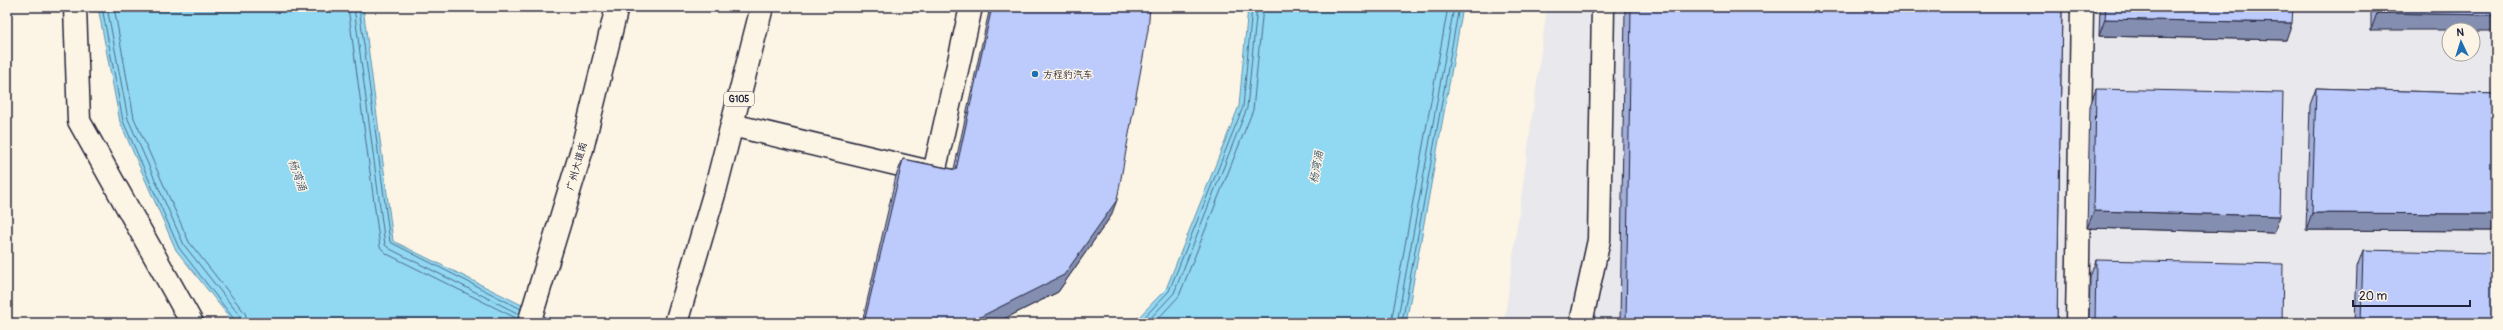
<svg xmlns="http://www.w3.org/2000/svg" width="2503" height="330" font-family="Pangolin,'LXGW WenKai TC',sans-serif">
	<rect width="100%" height="100%" fill="#fcf5e5"/>
	<filter id="ink" filterUnits="userSpaceOnUse"><feTurbulence type="fractalNoise" baseFrequency=".025" numOctaves="2"/><feDisplacementMap in="SourceGraphic" scale="8" xChannelSelector="R" yChannelSelector="G"/><feConvolveMatrix kernelMatrix="1 2 1 2 8 2 1 2 1" color-interpolation-filters="sRGB"/></filter>
	<g filter="url(#ink)">
		<!-- built -->
		<path fill="#e9e8ec" fill-rule="evenodd" d="M1547 7H2496V323H1504ZM2449 30H2473V54H2449Z"/>
		<!-- water -->
		<g fill="#91d8f3" stroke="#658fa9">
			<polygon points="98,7 363,7 393,241 558,323 234,323 176,250 120,122"/>
			<polygon points="1248,7 1463,7 1406,323 1133,323 1166,289 1239,106"/>
		</g>
		<g fill="none" stroke-linecap="round" stroke-linejoin="round">
			<!-- shore -->
			<g stroke="#4e6b85" stroke-width="1">
				<polyline points="102,7 123,121 179,248 237,323"/>
				<polyline points="107,7 128,119 184,245 240,316 242,323"/>
				<polyline points="114,7 134,118 189,242 245,313 248,323"/>
				<polyline points="348,7 380,247 387,254 518,319"/>
				<polyline points="354,7 385,245 390,249 519,314"/>
				<polyline points="359,7 390,242 521,309"/>
				<polyline points="1139,323 1169,291 1243,107 1252,7"/>
				<polyline points="1146,323 1174,293 1247,108 1257,7"/>
				<polyline points="1154,323 1179,296 1253,110 1263,7"/>
				<polyline points="1391,323 1448,7"/>
				<polyline points="1397,323 1454,7"/>
				<polyline points="1402,323 1459,7"/>
			</g>
			<!-- minor casing -->
			<g stroke="#22223b" stroke-width="25">
				<g id="minor">
					<polyline points="75,7 79,121 192,323"/>
					<polyline points="732,125 934,173 971,7"/>
					<polyline points="1581,323 1599,240 1603,7"/>
					<polyline points="2077,323 2082,7"/>
				</g>
			</g>
			<!-- highway casing -->
			<g stroke="#22223b" stroke-width="25">
				<g id="highway">
					<polyline points="529,323 582,149 617,7"/>
					<polyline points="676,323 715,191 762,7"/>
				</g>
			</g>
			<!-- minor -->
			<use href="#minor" stroke="#fcf5e5" stroke-width="22"/>
			<!-- highway -->
			<use href="#highway" stroke="#fcf5e5" stroke-width="22"/>
		</g>
		<!-- wall -->
		<g fill="#a2afd9" stroke="#22223b">
			<polygon points="990,7 1150,7 1111,216 1058,292 996,323 862,323 896,176 903,159 954,169"/>
			<polygon points="1626,7 2062,7 2057,323 1620,323 1625,10"/>
			<polygon points="2100,7 2293,7 2286,40 2099,36"/>
			<polygon points="2371,7 2496,7 2371,30"/>
			<polygon points="2316,88 2496,94 2496,231 2306,230 2310,105"/>
			<polygon points="2096,89 2274,233 2087,228 2090,106"/>
			<polygon points="2363,250 2496,323 2355,323 2357,267"/>
			<polygon points="2096,260 2282,323 2089,323 2090,277"/>
		</g>
		<!-- shaded-wall -->
		<g fill="#848eb0" stroke="#22223b">
			<polygon points="2377,13 2496,15 2496,31 2473,31 2473,30 2371,30"/>
			<polygon points="2105,19 2292,23 2286,40 2099,36"/>
			<polygon points="1117,200 1111,216 1058,292 996,323 968,323"/>
			<polygon points="2094,211 2280,216 2274,233 2087,228"/>
			<polygon points="2312,213 2496,214 2496,231 2306,230"/>
		</g>
		<!-- building -->
		<g fill="#bccbfc" stroke="#22223b">
			<polygon points="992,7 1150,7 1148,30 1117,200 1064,275 968,323 864,323 903,159 956,170"/>
			<polygon points="1631,7 2062,7 2057,323 1626,323"/>
			<polygon points="2106,7 2293,7 2292,23 2105,19"/>
			<polygon points="2377,7 2496,7 2496,15 2377,13"/>
			<polygon points="2316,88 2496,94 2496,214 2312,213"/>
			<polygon points="2096,89 2283,93 2280,216 2094,211"/>
			<polygon points="2363,250 2496,253 2496,323 2361,323"/>
			<polygon points="2096,260 2283,264 2282,323 2095,323"/>
		</g>
	</g>
	<!-- markers -->
	<circle fill="#1f6fb2" stroke="#fcf5e5" stroke-width="1.5" cx="1035" cy="74" r="4"/>
	<g text-anchor="middle" stroke-width="3" stroke-linejoin="round" paint-order="stroke">
		<!-- shield labels -->
		<rect fill="#fcf5e5" stroke="#63616e" stroke-width="1" x="724" y="92" width="30" height="14" rx="3"/>
		<g font-size="9" font-weight="bold" fill="#22223b">
			<text x="739" y="102">G105</text>
		</g>
		<!-- poi labels -->
		<g font-size="10" fill="#22223b" stroke="#fcf5e5" text-anchor="start">
			<text x="1043" y="78">方程豹汽车</text>
		</g>
		<!-- street labels -->
		<g font-size="10" fill="#22223b" stroke="#fcf5e5">
			<text transform="translate(576 166) rotate(-74)" y="4">广州大道南</text>
		</g>
		<!-- water labels -->
		<g font-size="11" font-style="italic" fill="#435972" stroke="#fcf5e5">
			<text transform="translate(1316 167) rotate(-80)" y="4">杨湾涌</text>
			<text transform="translate(298 175) rotate(70)" y="4">杨湾涌</text>
		</g>
	</g>
	<!-- margin -->
	<rect width="2503" height="330" fill="none" stroke="#fcf5e5" stroke-width="24"/>
	<rect x="12" y="12" width="2479" height="306" fill="none" stroke="#22223b" stroke-width="1.5" filter="url(#ink)"/>
	<!-- north arrow -->
	<g transform="translate(2461 42) rotate(356)"><circle r="19" fill="#fcf5e5" stroke="#a5a1a1"/>
	<path d="M0-3L7 15L0 10L-7 15Z" fill="#1f6fb2"/>
	<text y="-6" font-size="11" font-weight="bold" text-anchor="middle" fill="#22223b">N</text>
	</g>
	<!-- scale -->
	<path d="M2353 300v6h117v-6" fill="none" stroke="#22223b" stroke-width="2"/>
	<text x="2359" y="300" font-size="12" fill="#22223b" stroke="#fcf5e5" stroke-width="3" paint-order="stroke">20 m</text>
</svg>
